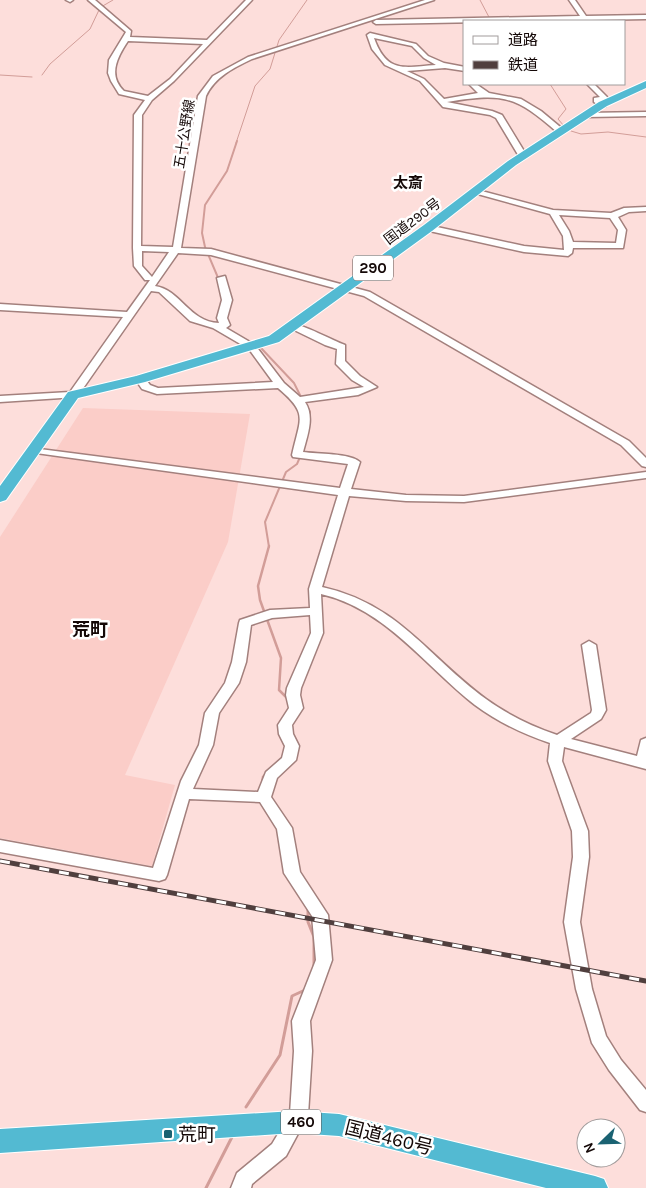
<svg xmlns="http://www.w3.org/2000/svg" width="646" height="1188" font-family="Karla,'Noto Sans JP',sans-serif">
	<rect width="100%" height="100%" fill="#fddedb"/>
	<!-- built -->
	<polygon fill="#fbcdc8" points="83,408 250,414 228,542 125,775 175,785 152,866 0,838 0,537"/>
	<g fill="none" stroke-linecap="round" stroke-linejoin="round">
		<!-- stream-far3 -->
		<g stroke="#d29d98" stroke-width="1">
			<polyline points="480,0 490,19"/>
			<polyline points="101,7 113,0"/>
			<polyline points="0,75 32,77"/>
			<polyline points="42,75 50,64 90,29 99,10"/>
			<polyline points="550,84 566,109 558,119 564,126"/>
			<polyline points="571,131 581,134 608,132 646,137"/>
			<polyline points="236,143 255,86 270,69 279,40 307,0"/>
		</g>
		<!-- stream-far2 -->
		<g stroke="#d29d98" stroke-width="2">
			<polyline points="219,280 205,247 202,233 205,205 227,171 237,141"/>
			<polyline points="261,348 294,383 301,397"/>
			<polyline points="306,404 310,412 309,418"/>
			<polyline points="269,547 265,522 286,472 297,464 300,457"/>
		</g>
		<!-- stream-far1 -->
		<g stroke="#d29d98" stroke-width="2.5">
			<polyline points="269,546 258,586 260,600 281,658 279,690 289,700"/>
			<polyline points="262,784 263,777 267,773"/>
		</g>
		<!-- stream -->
		<g stroke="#d29d98" stroke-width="3">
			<polyline points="308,909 308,922 314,937 314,967"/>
			<polyline points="246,1107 280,1055 292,996 305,990"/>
			<polyline points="206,1188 232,1137"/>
		</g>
		<!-- minor casing -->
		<g stroke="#a3807d" stroke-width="3">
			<g id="minor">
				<polygon points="66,0 73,0 70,2"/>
				<path d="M88 0H95L131 31 130 37 207 40 246 0H252L174 81 152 100 142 115 141 246 173 247 198 96 213 76 248 57 425 0H434L252 59C233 68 215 77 206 96L181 248 211 249 370 292 629 441 646 458V467L642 466 621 445 364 296 211 255 178 253 155 286C181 290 189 322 219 323L217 318 222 300 217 278 225 276 232 300 227 318 230 325 226 328 255 345 284 383 300 397 364 387 352 380 336 364 337 349 325 345 290 328V324C299 322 333 341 345 345V361L360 376 377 387 358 395 305 402C315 417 307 436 303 452 317 454 350 453 360 462L351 489 406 495 464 496 646 472V478L464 502 406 501 349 496 322 587C399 604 427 656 486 699 508 715 531 726 557 735L591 713 592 710 582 645 589 641 596 645 606 710 601 719 571 739 637 756 641 740 646 738V769L564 747 562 761 588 831 589 857 580 922 592 989 606 1036 621 1060 646 1090V1112L640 1110 609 1070 592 1043 576 989 564 922 573 857 572 831 548 761 550 743C523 734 498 722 475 705 425 666 386 609 321 594L323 633 301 688 300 695 303 708 292 725 293 734 299 746 296 760 277 778 271 797 292 828 300 872 328 915 332 960 310 1021 312 1051 308 1115 286 1156 252 1184 251 1188H231L237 1173 272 1144 290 1114 294 1051 292 1021 316 960 312 916 284 873 277 829 260 802 189 799 167 875 165 879 159 881 0 852V840L153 868 181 781 199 745 205 713 225 683 232 662 239 623 240 620 270 610 310 608 309 589 338 495 36 453 32 452 31 450 32 448 340 488 348 464 293 457 292 455C300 418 309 414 278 388L157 394 142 389 135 379 136 377H144L150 385 158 388 273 382 249 349 213 328 190 321 159 292 151 291 77 397 0 402V396L70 392 123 317 0 310V304L127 312 150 280H145L134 266 133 248 134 115 145 100 119 94 111 81 108 73 109 60 126 32ZM128 41 203 44 170 79 148 96 124 91C107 75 118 56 128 41ZM142 251 169 252 152 277 142 266ZM310 615 311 633 287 688 286 695 289 708 278 725 279 734 285 746 282 758 266 772 258 792 193 789 213 745 219 713 239 683 246 662 251 625 272 618Z"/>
				<polygon points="569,0 575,0 586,16 646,15 646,19 376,24 373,22 376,20 580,16"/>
				<path d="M370 33 416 44 428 56 444 63 465 67V71L445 68 407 71 424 79 444 99 478 93 469 84H476L489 93 521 99 541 111 565 131 558 133C515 95 503 93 447 102L492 111 502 115 527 156 520 158 496 118 490 115 443 107 420 81 385 65 372 49 367 35ZM374 38 412 46 424 58 436 65C404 67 387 74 374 38Z"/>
				<polygon points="587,84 594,84 607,97 607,99 603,101 607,104 606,106 600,106 594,102 594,98 600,97"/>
				<polygon points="646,112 646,116 586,117 582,115 586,113"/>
				<path d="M474 189 553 210 611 213 624 208 646 207V211L629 212 618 217 626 230 623 248H573L572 253 568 256 524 252 425 230 424 228 428 225 524 246 564 250 563 236 550 214 474 193ZM559 215 610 218 618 230 616 243 573 242 569 231Z"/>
			</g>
		</g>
		<!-- highway casing -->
		<g stroke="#fff" stroke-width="2">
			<g id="highway">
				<polygon points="646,81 646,88 607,106 516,165 432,231 279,342 145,382 78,398 6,500 0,502 0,486 68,392 136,376 269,336 424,225 508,161 599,102"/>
				<polygon points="294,1111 339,1114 595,1176 604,1179 608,1188 546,1188 339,1136 294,1133 0,1153 0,1129"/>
			</g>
		</g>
		<!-- minor -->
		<use href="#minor" fill="#fff" fill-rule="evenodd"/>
		<!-- highway -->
		<use href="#highway" fill="#53bad2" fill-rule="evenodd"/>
		<!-- rail casing -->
		<g stroke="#503f3e" stroke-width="5">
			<polyline id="rail" points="0,861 646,981"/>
		</g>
		<!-- rail -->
		<use href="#rail" stroke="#fff" stroke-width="3" stroke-dasharray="10" stroke-linecap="butt"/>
	</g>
	<!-- markers -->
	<rect fill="#1a6272" stroke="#fff" stroke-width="2" x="163" y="1129" width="10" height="10" rx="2.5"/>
	<g text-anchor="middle" stroke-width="5" stroke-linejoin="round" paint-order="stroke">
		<!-- far-street labels -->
		<g font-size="14" fill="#140807" stroke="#fff">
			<text transform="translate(184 134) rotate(-81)" y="5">五十公野線</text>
			<text transform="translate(412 221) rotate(-37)" y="5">国道290号</text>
		</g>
		<!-- far-neighbourhood labels -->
		<g font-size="15" font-weight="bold" fill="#140807" stroke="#fff">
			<text x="408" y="188">太斎</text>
		</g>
		<!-- shield labels -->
		<g fill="#fff" stroke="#5a5251" stroke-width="1">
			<rect x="353" y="255.5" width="40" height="25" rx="4"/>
			<rect x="281" y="1109.5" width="40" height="25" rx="4"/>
		</g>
		<g font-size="15" font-weight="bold" fill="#140807">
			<text x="373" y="273">290</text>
			<text x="301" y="1127">460</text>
		</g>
		<!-- neighbourhood labels -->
		<g font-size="18" font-weight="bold" fill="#140807" stroke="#fff">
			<text x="90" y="636">荒町</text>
		</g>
		<!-- near-poi labels -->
		<g font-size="19" fill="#140807" stroke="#fff" text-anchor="start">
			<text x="178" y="1141">荒町</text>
		</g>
		<!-- near-street labels -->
		<g font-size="19" fill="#140807" stroke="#fff">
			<text transform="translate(389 1137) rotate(14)" y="7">国道460号</text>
		</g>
	</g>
	<!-- legend -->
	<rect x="463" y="20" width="162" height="65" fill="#ffffff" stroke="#a19c9c"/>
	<rect x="473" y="36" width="25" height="8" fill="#ffffff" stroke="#a19c9c"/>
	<text x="508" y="45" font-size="15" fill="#140807">道路</text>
	<rect x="473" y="61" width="25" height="8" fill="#503f3e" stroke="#a19c9c"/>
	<text x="508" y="70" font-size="15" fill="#140807">鉄道</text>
	<!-- north arrow -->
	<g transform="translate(601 1143) rotate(247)"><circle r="24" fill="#ffffff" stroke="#a19c9c"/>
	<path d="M0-4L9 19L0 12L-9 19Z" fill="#1a6272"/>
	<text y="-8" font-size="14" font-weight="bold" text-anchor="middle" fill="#140807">N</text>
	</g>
</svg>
